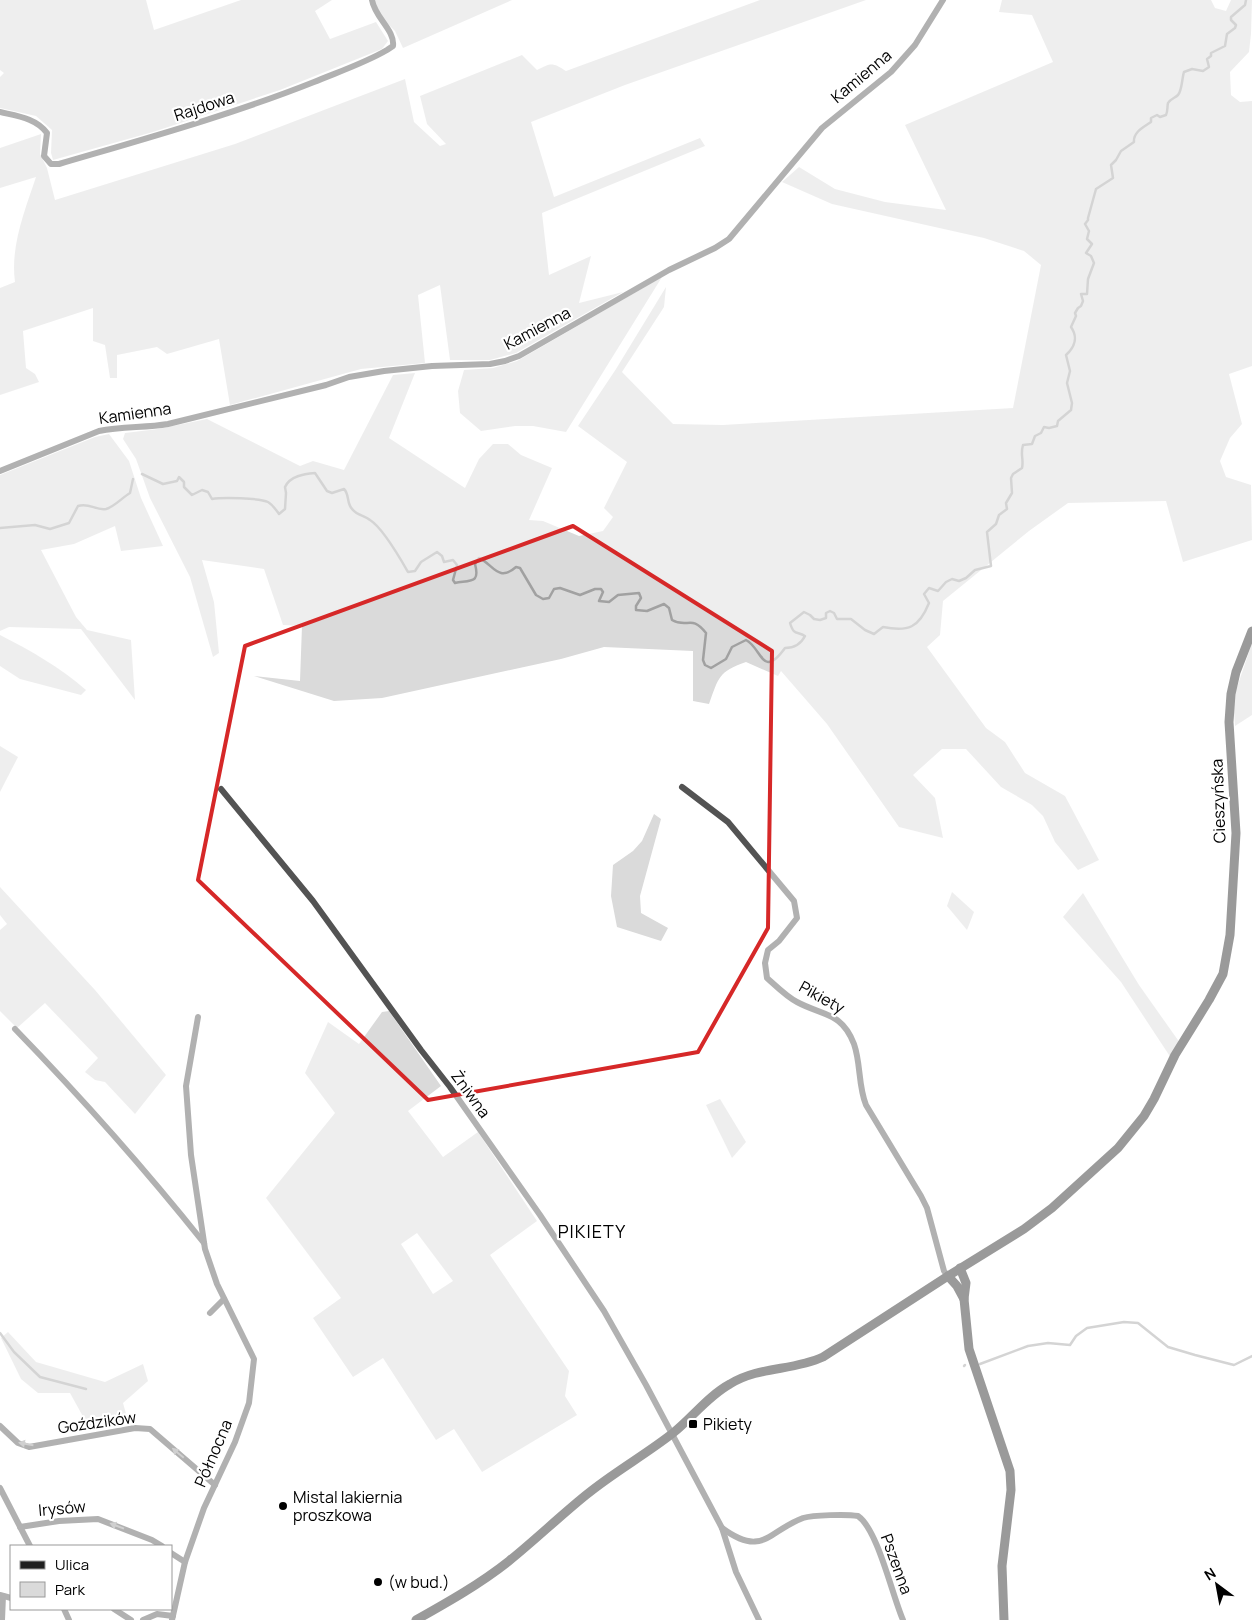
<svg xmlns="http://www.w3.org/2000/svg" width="1252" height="1620" font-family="Manrope,sans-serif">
	<rect width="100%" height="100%" fill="#fff"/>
	<!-- green -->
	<g fill="#dadada" fill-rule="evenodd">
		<polygon points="0,0 146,0 154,30 241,0 332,0 315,11 330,39 376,22 388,41 382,49 280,90 153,132 53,160 51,153 52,130 36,116 0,108 0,77 4,73 0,70"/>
		<polygon points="374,0 512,0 403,48 395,31 382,18"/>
		<path d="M760 0H866L625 85 531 122 554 197 700 138 705 146 542 213 549 275 591 256 579 303 623 292 516 353 490 360H450L440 285 418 295 425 363 361 369 230 405 219 339 167 354 157 347 117 355V378H110L105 345 93 341V308L23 331 26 368 35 374 39 382 0 395V288L15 282C10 247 25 210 36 177L0 188V148L41 134 40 154 47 168 55 200 235 144 405 79 414 122 440 146 446 144 427 124 420 96 522 55 537 70C551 63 552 62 566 71Z"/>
		<path d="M1002 0H1211L1215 8 1226 11 1231 0H1252L1251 34 1249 52 1230 72 1231 95 1240 102 1252 101V366L1229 374 1242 424 1230 438 1220 461 1226 477 1251 485 1252 540 1183 562 1166 501 1068 503 1029 531 943 601 940 635 927 647 986 728 1005 742 1025 773 1065 796 1099 860 1078 870 1055 842 1043 816 1032 805 1001 787 966 749H942L913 775 935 798 943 838 899 827 827 724 781 671 778 676 746 662C718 672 719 677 709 704L693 701V651L604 647 561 659 382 698 334 701 254 676 300 681 302 626 283 625 264 569 202 560 214 602 219 653 213 657 190 577 150 498 136 459 123 439 125 433 158 429 207 419 300 466 313 461 344 470 393 375 415 373 389 438 465 488 479 459 493 444H508L521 455 552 468 529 520 543 521 579 536 603 531 613 517 604 508 627 462 578 426 616 369 666 287 664 307 622 372 673 424 723 425 1013 408 1041 265 1024 251 984 238 832 204 782 182 799 167 835 189 885 202 946 210 905 125 1053 62 1032 15 999 12Z"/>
		<polygon points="662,277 566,432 533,426 515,426 481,431 460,413 458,391 464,370 493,368 517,361"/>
		<polygon points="109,434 129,461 141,498 163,546 121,551 115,526 74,544 41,550 76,617 87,630 131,640 135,700 81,629 9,627 0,631 0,475 95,437"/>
		<path d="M0 635C31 651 60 667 86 690L81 695 20 679 0 666Z"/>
		<polygon points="1252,643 1252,715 1235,726 1233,699"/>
		<polygon points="0,746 18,757 0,792"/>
		<polygon points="654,814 661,819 640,896 641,913 668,928 661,941 617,927 611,896 613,865 633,851 642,841"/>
		<polygon points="0,887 95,990 166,1075 135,1114 105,1082 95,1080 85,1072 98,1058 45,1003 17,1028 0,1011 0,930 7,924 0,915"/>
		<polygon points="952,892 974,912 967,930 947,906"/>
		<polygon points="1083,893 1139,985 1180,1043 1171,1058 1121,982 1063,917"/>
		<path d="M389 1011 441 1086 408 1111 443 1157 478 1132 537 1221 490 1255 569 1371 565 1396 577 1415 482 1472 454 1429 436 1440 383 1358 353 1377 313 1318 341 1298 266 1198 335 1113 305 1073 328 1022 359 1044 382 1012ZM417 1233 453 1281 433 1294 401 1244Z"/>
		<polygon points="720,1099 746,1142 732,1158 706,1105"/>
		<polygon points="8,1332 36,1362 105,1382 143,1364 148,1381 123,1403 128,1421 91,1431 70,1393 38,1393 21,1379 1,1338"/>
	</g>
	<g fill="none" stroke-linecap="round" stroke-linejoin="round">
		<!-- stream -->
		<g stroke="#a1a1a1" stroke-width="2.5">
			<path d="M142 474 163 484 177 481 179 477 184 482V487L192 495 202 490 208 492 212 499C222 497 260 498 268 502 273 505 276 510 279 514L285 509 286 493 285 487C290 476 304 474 315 473L327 491 332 493 344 489C350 495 346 504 353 510 357 515 365 516 370 520 383 528 400 558 408 572L415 571 421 562 437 552 442 556 444 562 453 560 457 565 453 580 455 583C472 580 480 583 475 564L479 558C493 564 498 583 516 567L520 568 536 595 543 599 549 598 554 589 560 588 580 595 595 589H601L603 592 599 601 609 602 618 595 639 593 641 598 636 606V610L647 611 664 604 669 608 672 620C688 629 691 614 706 633L703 660 705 665 711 668 726 659 732 647 746 640C762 648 762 680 785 648 795 648 801 644 805 636 797 631 794 636 790 623L804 612 810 615 814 619 820 620 826 618V613L830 611 834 613 837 619H851L865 630 874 634 883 627C908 632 919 628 929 603L924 594 929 588 938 591 946 582 952 579 959 581 966 578 975 570 991 566 987 532 996 524 999 515 1007 509 1006 503 1012 493 1011 478 1013 474 1022 468C1024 459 1020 455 1023 445L1032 444 1035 436 1041 433 1044 427 1049 428 1057 426 1058 421 1071 410 1072 403 1067 383 1070 371 1066 355C1075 347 1078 337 1071 327L1076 316 1075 313 1078 308 1081 306 1083 301 1081 294H1087L1088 279 1094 263 1091 256 1086 253 1092 244 1087 239 1089 231 1085 224 1088 220V218L1096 189 1113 178 1111 165 1116 160 1121 151 1134 142C1133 132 1144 127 1151 122V118L1157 115 1160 117 1166 115C1168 111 1167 107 1168 103 1170 99 1175 98 1178 95 1182 91 1182 78 1184 72L1192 69 1203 71 1209 67 1207 59 1211 56V53L1225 46 1227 34 1235 28 1236 25 1231 20V17L1245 5 1246 0"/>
			<path d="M0 528 35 525 50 529 69 523 78 506C89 502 96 511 106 509 114 507 123 497 130 493L133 479"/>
			<polyline points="0,1333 14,1352 40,1377 86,1389"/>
			<polyline points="980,1364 1028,1346 1048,1343 1070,1345 1076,1336 1087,1328 1124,1322 1138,1323 1168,1347 1195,1355 1234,1365 1252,1356"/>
			<polyline points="964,1366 965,1365"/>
		</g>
		<!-- street -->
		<g stroke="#535353" stroke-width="6">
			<path d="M0 112C17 116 36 118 47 133L44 156 51 164H59C144 139 231 115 314 82 338 72 365 63 387 50L393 46C395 30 375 18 372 0"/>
			<path d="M0 471 99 431C122 426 145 428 168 424L326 385 349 377 384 371 432 366 490 364 505 361 519 356 669 270 715 248 729 239 822 128 891 72 915 45 943 0"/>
			<path d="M682 787 728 822 794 901 797 918 779 941 768 950 765 963 767 978C776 986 787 997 797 1002 823 1016 842 1012 854 1044 861 1064 858 1085 866 1105L921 1196 927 1208 944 1271 948 1276"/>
			<polyline points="221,789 313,901 421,1050 450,1087 540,1215 604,1311 646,1385 722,1528 736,1572 759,1620"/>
			<path d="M15 1029C81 1097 145 1169 204 1243"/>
			<polyline points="210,1313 224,1299"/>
			<polyline points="0,1426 18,1443 29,1447 135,1428 150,1429 215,1485"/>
			<polyline points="0,1488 30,1546"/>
			<polyline points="20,1527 59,1521 98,1519 152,1540 162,1546"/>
			<path d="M722 1528C763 1558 768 1531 803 1518 813 1515 847 1514 858 1516 878 1530 892 1595 903 1620"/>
			<polyline points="171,1553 185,1562"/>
			<polyline points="0,1595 11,1598"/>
			<polyline points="64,1609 69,1620"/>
			<polyline points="114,1609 131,1620"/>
			<polyline points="2,1620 3,1596"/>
			<polyline points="143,1620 157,1614 173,1616"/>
			<polyline points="172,1620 185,1562 204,1508 235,1442 249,1403 254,1359 217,1284 205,1249 191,1155 186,1086 198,1017"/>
		</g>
		<!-- secondary -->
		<g stroke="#202020" stroke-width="9">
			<polyline points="960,1268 966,1283 964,1299 969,1349 1010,1471 1011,1490 1002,1566 1004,1620"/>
			<polyline points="948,1276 957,1286 964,1299"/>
			<path d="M416 1620C448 1602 480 1584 509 1561 535 1540 560 1516 586 1495 614 1472 645 1455 673 1433 692 1418 708 1396 730 1384 759 1366 793 1371 823 1357L948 1276 1024 1229 1052 1208 1118 1148 1144 1116 1154 1099 1175 1055 1209 1000 1223 974 1230 935 1236 833 1229 722 1231 694 1236 672 1252 631"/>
		</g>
	</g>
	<!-- one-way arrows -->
	<defs><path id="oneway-solid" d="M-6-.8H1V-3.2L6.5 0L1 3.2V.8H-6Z" transform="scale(1.25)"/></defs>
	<g fill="#989898">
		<use href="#oneway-solid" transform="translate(26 1444) rotate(-170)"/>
		<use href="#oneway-solid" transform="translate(178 1453) rotate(-140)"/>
		<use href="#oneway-solid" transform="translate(117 1526) rotate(-159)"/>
	</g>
	<!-- marked area -->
	<path d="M0 0H1252V1620H0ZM573 526 772 651 768 928 698 1052 428 1100 198 880 245 646Z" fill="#fff" fill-opacity=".55" fill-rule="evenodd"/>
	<path fill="none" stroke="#d62828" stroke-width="4" stroke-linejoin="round" d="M573 526 772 651 768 928 698 1052 428 1100 198 880 245 646Z"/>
	<!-- markers -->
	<g fill="#000" stroke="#fff" stroke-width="2">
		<rect x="688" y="1419" width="10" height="10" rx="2.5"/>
		<circle cx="283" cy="1506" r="5"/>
		<circle cx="378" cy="1582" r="5"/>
	</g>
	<g text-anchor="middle" stroke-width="4.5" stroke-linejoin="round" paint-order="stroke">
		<!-- street labels -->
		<g font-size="16" fill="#000" stroke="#fff">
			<text transform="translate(861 76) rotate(-40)" y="6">Kamienna</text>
			<text transform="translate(204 106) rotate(-18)" y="6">Rajdowa</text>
			<text transform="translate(537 328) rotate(-28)" y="6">Kamienna</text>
			<text transform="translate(135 413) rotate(-8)" y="6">Kamienna</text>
			<text transform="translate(1218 801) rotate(-92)" y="6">Cieszyńska</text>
			<text transform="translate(822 997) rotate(29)" y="6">Pikiety</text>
			<text transform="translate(471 1094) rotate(54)" y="6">Żniwna</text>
			<text transform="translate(97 1422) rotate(-8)" y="6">Goździków</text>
			<text transform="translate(213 1453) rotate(-67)" y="6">Północna</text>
			<text transform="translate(62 1508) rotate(-5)" y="6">Irysów</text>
			<text transform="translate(897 1564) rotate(70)" y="6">Pszenna</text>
		</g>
		<!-- poi labels -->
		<g font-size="16" fill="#000" stroke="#fff" text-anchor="start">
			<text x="703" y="1430">Pikiety</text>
			<text x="293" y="1503">Mistal lakiernia<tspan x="293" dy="18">proszkowa</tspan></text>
			<text x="388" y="1588">(w bud.)</text>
		</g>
		<!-- neighbourhood labels -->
		<g font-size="18" letter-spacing="1" fill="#000" stroke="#fff">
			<text x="592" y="1238">PIKIETY</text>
		</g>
	</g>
	<!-- legend -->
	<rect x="10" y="1545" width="162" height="65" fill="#ffffff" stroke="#999999"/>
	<rect x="20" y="1561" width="25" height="8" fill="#202020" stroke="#999999"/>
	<text x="55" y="1570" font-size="15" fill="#000000">Ulica</text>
	<rect x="20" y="1582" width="25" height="15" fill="#dadada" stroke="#999999"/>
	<text x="55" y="1595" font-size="15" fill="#000000">Park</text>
	<!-- north arrow -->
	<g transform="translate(1217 1585) rotate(328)" stroke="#ffffff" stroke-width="4" paint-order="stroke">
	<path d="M0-4L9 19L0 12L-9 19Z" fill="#000000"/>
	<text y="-8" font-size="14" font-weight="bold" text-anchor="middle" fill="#000000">N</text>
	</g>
</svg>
